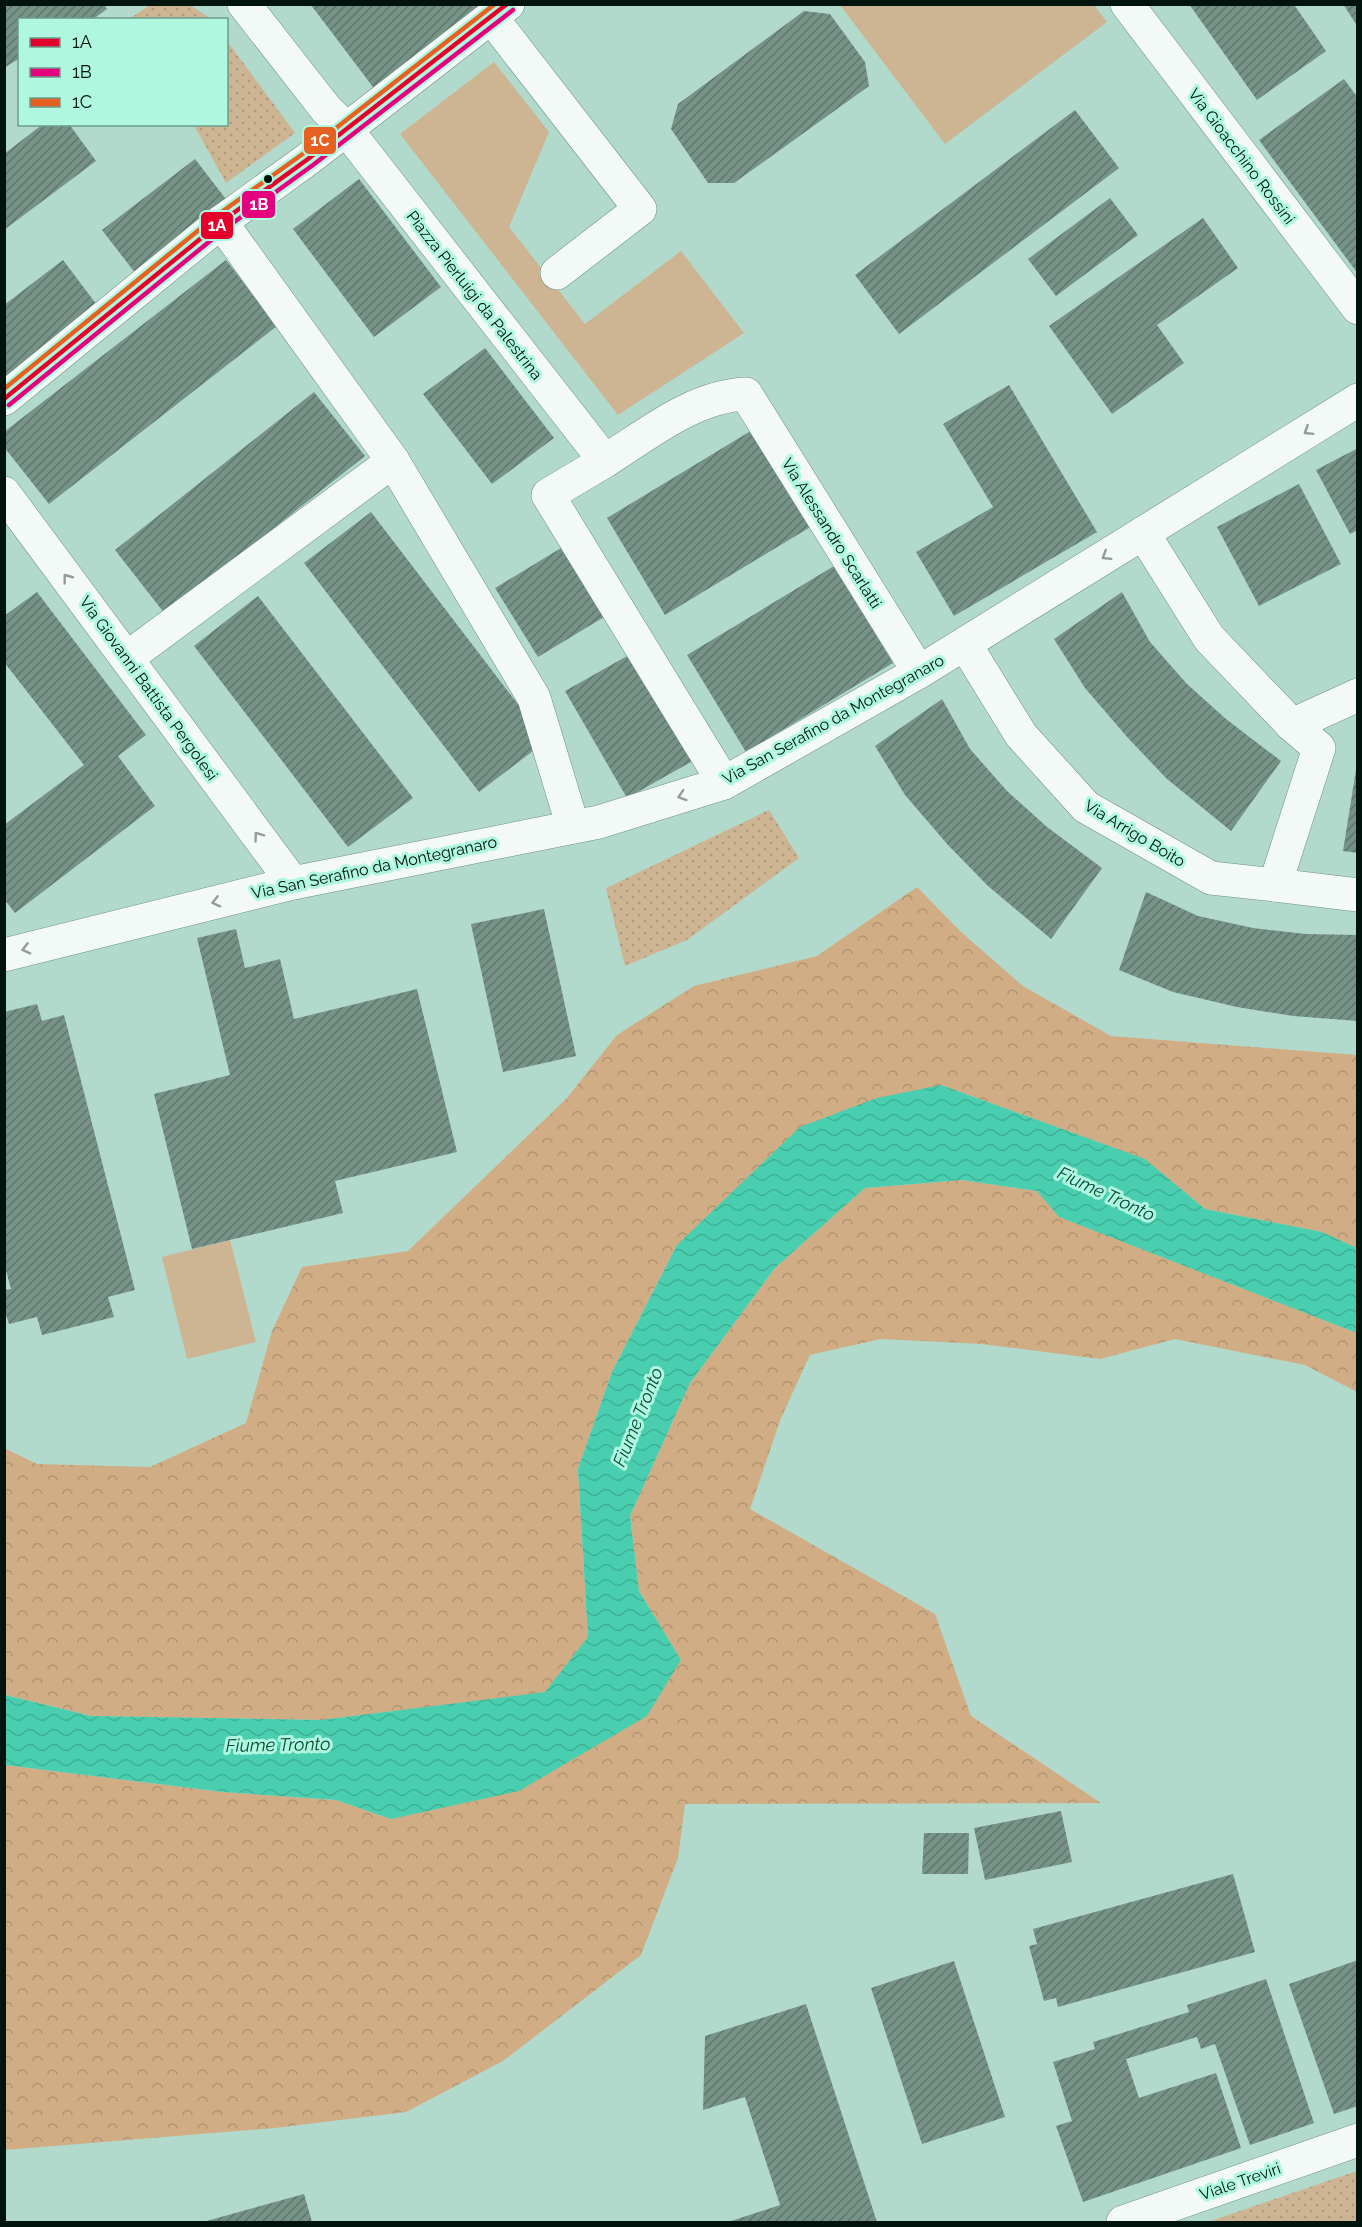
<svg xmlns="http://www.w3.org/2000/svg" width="1362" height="2227" font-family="Raleway,sans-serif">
	<defs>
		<pattern id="forest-crowns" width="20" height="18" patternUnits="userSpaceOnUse" patternTransform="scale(1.5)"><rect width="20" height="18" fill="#d0ad84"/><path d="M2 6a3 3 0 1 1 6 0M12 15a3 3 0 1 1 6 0" fill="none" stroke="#b19471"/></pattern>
		<pattern id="park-dots" width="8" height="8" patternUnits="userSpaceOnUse" patternTransform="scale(1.5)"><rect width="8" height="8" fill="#cdb492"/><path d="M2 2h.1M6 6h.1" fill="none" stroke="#ae9a7d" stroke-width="1.8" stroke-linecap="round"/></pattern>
		<pattern id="water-waves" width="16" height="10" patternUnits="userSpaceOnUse" patternTransform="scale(1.5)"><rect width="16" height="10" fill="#49cfaf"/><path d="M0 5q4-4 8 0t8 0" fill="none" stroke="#3eb195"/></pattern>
		<pattern id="building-hatch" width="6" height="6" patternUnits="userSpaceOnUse" patternTransform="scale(1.5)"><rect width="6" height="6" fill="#779286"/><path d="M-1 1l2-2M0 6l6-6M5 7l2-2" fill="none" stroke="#5f766c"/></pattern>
	</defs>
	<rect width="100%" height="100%" fill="#b2dacc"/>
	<!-- grass -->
	<g fill="#cdb492">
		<polygon points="840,5 1094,5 1107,22 945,144"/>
		<polygon points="494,62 549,132 509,227 585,324 681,251 744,333 618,415 400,134"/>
		<polygon points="230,1240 256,1342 187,1359 162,1257"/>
	</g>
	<!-- forest -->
	<g fill="url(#forest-crowns)">
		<polygon points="917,887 960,931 1023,986 1111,1036 1357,1055 1357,1248 1322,1232 1205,1209 1144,1159 941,1085 677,1245 612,1372 578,1469 588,1637 545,1693 321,1720 91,1716 5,1695 4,1448 37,1464 150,1467 246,1423 272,1331 302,1267 408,1251 566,1099 617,1035 694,986 817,956"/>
		<polygon points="962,1180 1037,1191 1060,1217 1357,1333 1357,1392 1305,1365 1175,1339 1100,1359 982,1344 881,1339 810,1355 781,1418 750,1509 935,1614 971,1716 1101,1803 685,1804 678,1858 641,1955 503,2061 406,2112 275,2128 5,2150 5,1765 223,1792 336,1800 391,1819 681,1660 639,1591 630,1516 690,1383 775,1268 865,1188"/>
	</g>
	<!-- park -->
	<g fill="url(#park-dots)">
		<polygon points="150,5 190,5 211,19 129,19"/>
		<polygon points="227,41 295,133 226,183 194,125 226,124"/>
		<polygon points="769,810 799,858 687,940 625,966 606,888"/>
		<polygon points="1357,2171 1357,2222 1208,2222"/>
	</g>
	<!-- water -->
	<polygon fill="url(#water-waves)" points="941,1085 1145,1159 1205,1209 1322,1232 1357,1248 1357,1333 1059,1217 1037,1191 962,1180 865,1188 775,1268 690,1383 630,1516 639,1591 681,1660 647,1716 519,1791 391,1819 336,1800 223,1792 5,1765 5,1695 91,1716 321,1720 545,1692 588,1637 578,1469 612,1372 677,1245 800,1127 877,1098"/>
	<!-- building -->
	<g fill="url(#building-hatch)">
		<polygon points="4,4 104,4 107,9 92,20 20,20 20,58 4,68"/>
		<polygon points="498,4 379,95 311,5 313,4"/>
		<polygon points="1189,4 1297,4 1295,6 1326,51 1257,100"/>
		<polygon points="1343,4 1358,4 1358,23 1356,24"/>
		<polygon points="804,11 830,14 865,62 869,86 734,183 708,183 671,129 678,104"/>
		<polygon points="1344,79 1358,98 1358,274 1259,140"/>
		<polygon points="1075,110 1119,168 899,334 855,275"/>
		<polygon points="43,124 69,124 96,161 4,230 4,154"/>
		<polygon points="195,159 232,207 139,278 102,230"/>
		<polygon points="359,179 441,287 374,337 293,229"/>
		<polygon points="1110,198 1138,235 1056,296 1028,259"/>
		<polygon points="1203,218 1238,268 1157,325 1184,363 1112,414 1049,326"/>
		<polygon points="63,260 100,309 6,379 4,305"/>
		<polygon points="226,260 277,326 49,504 4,447 4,432"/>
		<polygon points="485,348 554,438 492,484 423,394"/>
		<polygon points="1009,385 1097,532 954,616 916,552 993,507 943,424"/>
		<polygon points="314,392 365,456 165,614 115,550"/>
		<polygon points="754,429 812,526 665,615 607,518"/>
		<polygon points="1358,448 1358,530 1350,534 1316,470"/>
		<polygon points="1299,484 1341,564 1259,606 1217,527"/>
		<polygon points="371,512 546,741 479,792 304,563"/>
		<polygon points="566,545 609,614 538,657 495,588"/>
		<polygon points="834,566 893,663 746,752 687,655"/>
		<polygon points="37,592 146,735 118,756 155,806 15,913 4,899 4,825 84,765 4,662 4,616"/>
		<polygon points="1122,592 1150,642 1187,684 1226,719 1281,761 1231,831 1167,779 1128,738 1085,688 1054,639"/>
		<polygon points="258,596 413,798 348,847 194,646"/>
		<polygon points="636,651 698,758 627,798 565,691"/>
		<polygon points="942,699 970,749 1007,791 1047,827 1102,868 1051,939 988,886 948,845 905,795 875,746"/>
		<polygon points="1356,770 1358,770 1358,853 1343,851"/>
		<polygon points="1146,892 1198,916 1253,928 1306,934 1358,935 1358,1021 1293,1016 1237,1007 1173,992 1119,970"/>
		<polygon points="544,909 576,1056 503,1072 471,924"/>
		<polygon points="236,929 245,968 280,959 294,1019 417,989 457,1152 335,1181 343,1213 192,1249 154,1094 230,1075 197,938"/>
		<polygon points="37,1004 42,1021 64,1015 135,1290 108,1297 114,1317 42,1335 37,1317 9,1324 4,1308 4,1290 11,1289 4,1263 4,1012"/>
		<polygon points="1061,1811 1072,1862 985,1880 974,1828"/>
		<polygon points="924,1833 969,1833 968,1874 922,1874"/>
		<polygon points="1233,1874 1255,1952 1058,2007 1056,1998 1044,2001 1029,1946 1037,1944 1033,1929"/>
		<polygon points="1358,1960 1358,2106 1334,2114 1289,1984"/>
		<polygon points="954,1961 1005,2117 922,2144 871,1988"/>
		<polygon points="1266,1979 1314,2123 1250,2145 1215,2044 1201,2049 1197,2037 1126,2059 1139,2098 1216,2073 1241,2148 1083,2202 1056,2126 1072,2121 1053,2062 1095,2049 1093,2042 1189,2012 1187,2005"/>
		<polygon points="806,2004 877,2222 728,2222 780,2205 745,2097 703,2110 705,2036"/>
		<polygon points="304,2194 312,2222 203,2222"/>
	</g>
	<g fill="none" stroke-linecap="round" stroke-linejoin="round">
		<!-- minor casing -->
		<g stroke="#6e8f84" stroke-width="34">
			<g id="minor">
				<path d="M244 4 326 109 346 129 605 461C648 434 694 396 746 394L919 672"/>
				<polyline points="1127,4 1358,308"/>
				<polyline points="491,17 640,209 557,273"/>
				<polyline points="221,222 393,461 534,698 573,827"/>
				<polyline points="4,399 221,222 308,159 508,4"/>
				<polyline points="605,461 548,495 724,783"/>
				<polyline points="4,493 293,883"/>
				<polyline points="965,644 1021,735 1086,807 1211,878 1275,885 1319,748 1292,725 1209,638 1143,533"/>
				<polyline points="127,658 393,461"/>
				<polyline points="1292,725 1358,695"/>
				<polyline points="1275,885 1358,895"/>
				<polyline points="4,955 293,883 599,822 724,783 919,672 1358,400"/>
				<polyline points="1123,2222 1358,2140"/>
			</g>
		</g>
		<!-- minor -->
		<use href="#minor" stroke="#f3f9f7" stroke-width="33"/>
		<!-- bus-1 casing -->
		<g stroke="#aff7df" stroke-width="9">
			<polyline id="bus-1" points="4,399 221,222 308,159 507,4"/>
		</g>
		<!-- bus-2 casing -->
		<g stroke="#aff7df" stroke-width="9">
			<polyline id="bus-2" points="9,405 226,228 313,165 513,10"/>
		</g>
		<!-- bus-3 casing -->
		<g stroke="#aff7df" stroke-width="9">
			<polyline id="bus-3" points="4,389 216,216 304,153 495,4"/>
		</g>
		<!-- bus-1 -->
		<use href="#bus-1" stroke="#e4002b" stroke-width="4.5"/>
		<!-- bus-2 -->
		<use href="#bus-2" stroke="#e5007d" stroke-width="4.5"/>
		<!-- bus-3 -->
		<use href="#bus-3" stroke="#e66121" stroke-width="4.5"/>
	</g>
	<!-- one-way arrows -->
	<defs><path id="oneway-chevron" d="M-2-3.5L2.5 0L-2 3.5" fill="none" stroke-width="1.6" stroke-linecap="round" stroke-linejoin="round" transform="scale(1.5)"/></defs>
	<g stroke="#929d99">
		<use href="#oneway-chevron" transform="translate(1308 431) rotate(148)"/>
		<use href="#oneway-chevron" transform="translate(1106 556) rotate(148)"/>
		<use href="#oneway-chevron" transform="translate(67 578) rotate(-127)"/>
		<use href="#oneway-chevron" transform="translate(682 796) rotate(162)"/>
		<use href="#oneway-chevron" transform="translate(258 836) rotate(-126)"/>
		<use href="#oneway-chevron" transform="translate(216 902) rotate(166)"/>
		<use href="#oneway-chevron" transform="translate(26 949) rotate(166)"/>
	</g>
	<!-- markers -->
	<circle fill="#00130c" stroke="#aff7df" stroke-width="2" cx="268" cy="179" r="5"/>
	<g text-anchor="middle" stroke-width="6" stroke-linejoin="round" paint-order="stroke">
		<!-- street labels -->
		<g font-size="16" fill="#00130c" stroke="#aff7df">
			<text transform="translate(1242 156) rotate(53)" y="6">Via Gioacchino Rossini</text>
			<text transform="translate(475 295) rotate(52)" y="6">Piazza Pierluigi da Palestrina</text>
			<text transform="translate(832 533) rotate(58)" y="6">Via Alessandro Scarlatti</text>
			<text transform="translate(149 688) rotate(54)" y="6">Via Giovanni Battista Pergolesi</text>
			<text transform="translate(833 719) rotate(-29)" y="6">Via San Serafino da Montegranaro</text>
			<text transform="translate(1135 833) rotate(31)" y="6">Via Arrigo Boito</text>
			<text transform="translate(374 867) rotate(-12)" y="6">Via San Serafino da Montegranaro</text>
			<text transform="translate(1240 2181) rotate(-19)" y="6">Viale Treviri</text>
		</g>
		<!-- water labels -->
		<g font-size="18" font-style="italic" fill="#064a3a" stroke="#aff7df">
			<text transform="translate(1106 1194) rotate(25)" y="6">Fiume Tronto</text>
			<text transform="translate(638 1417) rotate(-68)" y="6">Fiume Tronto</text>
			<text transform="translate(278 1745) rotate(-1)" y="6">Fiume Tronto</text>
		</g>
	</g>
	<g stroke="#aff7df" stroke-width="2">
		<rect x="303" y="126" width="34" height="29" rx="6" fill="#e66121"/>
		<rect x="241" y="190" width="35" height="29" rx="6" fill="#e5007d"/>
		<rect x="200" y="211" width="34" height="29" rx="6" fill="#e4002b"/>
	</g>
	<g font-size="16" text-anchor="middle" font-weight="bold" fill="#fff">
		<text x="320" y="146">1C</text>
		<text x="259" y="210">1B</text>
		<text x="217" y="231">1A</text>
	</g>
	<!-- border -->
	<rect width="1362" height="2227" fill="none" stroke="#00130c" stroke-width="12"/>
	<!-- legend -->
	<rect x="18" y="18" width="210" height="108" fill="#aff7df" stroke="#699c8b" stroke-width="1.5"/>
	<rect x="30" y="38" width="30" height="9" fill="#e4002b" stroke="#699c8b" stroke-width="1.5"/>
	<text x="72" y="48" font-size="18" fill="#00130c">1A</text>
	<rect x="30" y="68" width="30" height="9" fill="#e5007d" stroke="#699c8b" stroke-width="1.5"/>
	<text x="72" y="78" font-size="18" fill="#00130c">1B</text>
	<rect x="30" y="98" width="30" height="9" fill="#e66121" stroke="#699c8b" stroke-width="1.5"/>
	<text x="72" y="108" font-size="18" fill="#00130c">1C</text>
</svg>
